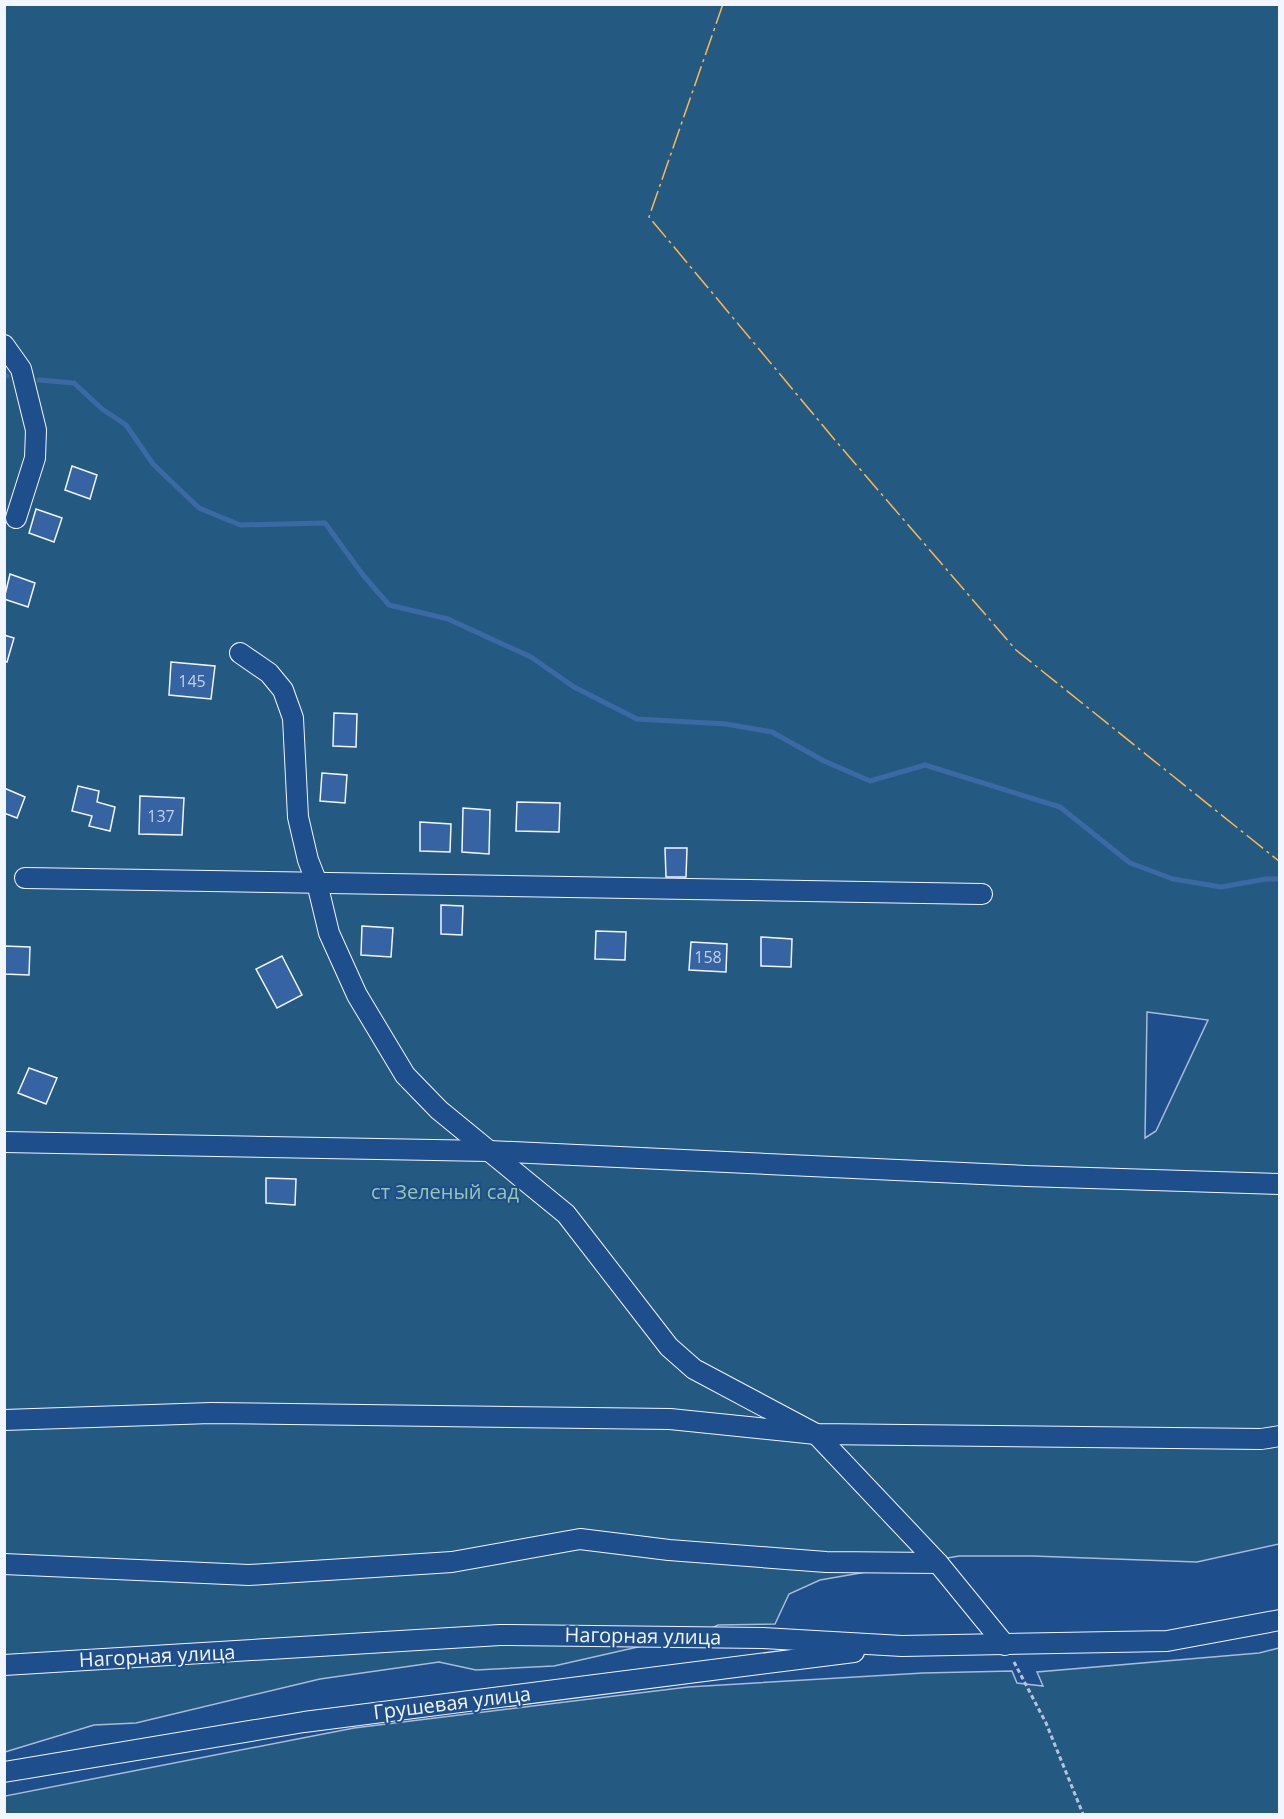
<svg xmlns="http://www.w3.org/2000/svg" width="1284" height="1819" font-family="'Open Sans',sans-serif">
	<rect width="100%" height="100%" fill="#1f4e8c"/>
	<!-- green -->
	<g fill="#245a82" stroke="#a8bbd7" stroke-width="1.5" fill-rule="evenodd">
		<path d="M4 5H1279V1544L1197 1562 1032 1556H959L820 1580 789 1594 775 1624 718 1625 704 1632 554 1666 476 1670 439 1662 320 1679 136 1723 94 1725 5 1752ZM1147 1012 1208 1020 1156 1131 1145 1138Z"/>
		<polygon points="1279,1648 1279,1814 5,1814 5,1796 354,1728 688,1687 923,1673 1012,1671 1017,1683 1043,1686 1037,1672 1259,1653"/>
	</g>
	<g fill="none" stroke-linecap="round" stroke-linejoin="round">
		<!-- stream -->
		<g stroke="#3b69a3" stroke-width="5">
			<polyline points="4,376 7,376"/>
			<polyline points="39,380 74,383 102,409 126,425 153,464 199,508 240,525 325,523 363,575 389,605 448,619 531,657 574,687 637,719 726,724 772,732 824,761 870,781 925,765 1060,807 1130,863 1173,879 1221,887 1266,879 1280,879"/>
		</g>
	</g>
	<!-- building -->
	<g fill="#3563a3" stroke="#f2f6ff" stroke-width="1.5">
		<polygon points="72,466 97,475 90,499 65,490"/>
		<polygon points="36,509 62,518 54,542 29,533"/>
		<polygon points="10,574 35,583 28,607 4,599"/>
		<polygon points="4,635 14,638 7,662 4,661"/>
		<polygon points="171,662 215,666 211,699 169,695"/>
		<polygon points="334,713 357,714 356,747 333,746"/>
		<polygon points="322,773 347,775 345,803 320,801"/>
		<polygon points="78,786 99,791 97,802 115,807 110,831 89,826 92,816 72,811"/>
		<polygon points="4,788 25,797 17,818 4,813"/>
		<polygon points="140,796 184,798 182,835 139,834"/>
		<polygon points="517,802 560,803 559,832 516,831"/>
		<polygon points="463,808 490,810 489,854 462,852"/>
		<polygon points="420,822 451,824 450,852 420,851"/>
		<polygon points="665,848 687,848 686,877 666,877"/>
		<polygon points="441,905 463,906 462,935 441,934"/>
		<polygon points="362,926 393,928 391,957 361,955"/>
		<polygon points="596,931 626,932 625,960 595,959"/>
		<polygon points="761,937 792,939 791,967 761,966"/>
		<polygon points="691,942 727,944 726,972 689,970"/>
		<polygon points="4,946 30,947 29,975 4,974"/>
		<polygon points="282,956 302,995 277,1008 256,969"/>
		<polygon points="29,1068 57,1078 46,1104 18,1093"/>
		<polygon points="266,1178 296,1179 295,1205 266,1203"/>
	</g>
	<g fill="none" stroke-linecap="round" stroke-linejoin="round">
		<!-- minor casing -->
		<g stroke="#f2f6ff" stroke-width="22">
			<g id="minor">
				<polyline points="4,345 21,369 36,430 35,458 16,518"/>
				<polyline points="240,653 269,673 283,690 293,718 298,817 308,860 317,883 329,933 357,995 405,1075 439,1110 566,1214 669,1347 694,1369 816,1434 938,1563 1005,1645"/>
				<polyline points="25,878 982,894"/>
				<polyline points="4,1142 489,1151 1026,1176 1280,1184"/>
				<polyline points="4,1420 211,1413 670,1419 816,1434 1261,1439 1280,1436"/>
				<polyline points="4,1564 249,1575 452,1562 580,1539 669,1550 826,1562 938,1563"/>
				<polyline points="4,1665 500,1635 763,1638 902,1646 1167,1641 1280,1620"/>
				<polyline points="4,1772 304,1722 854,1652"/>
			</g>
		</g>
		<!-- path -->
		<polyline stroke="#b3c4dc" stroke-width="3" stroke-dasharray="4.5 3" stroke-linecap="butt" points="1014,1662 1046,1723 1083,1814"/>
		<!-- minor -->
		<use href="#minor" stroke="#1f4e8c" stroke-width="20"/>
		<!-- power -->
		<polyline stroke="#ffb74d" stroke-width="1.5" stroke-dasharray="21 4.5 3 4.5" stroke-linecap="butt" points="723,4 649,217 834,439 1016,650 1280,862"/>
	</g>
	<g text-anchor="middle" stroke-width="4.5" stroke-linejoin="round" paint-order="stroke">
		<!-- number labels -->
		<g font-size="16" fill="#c3d1e8">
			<text x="192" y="687">145</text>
			<text x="161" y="822">137</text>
			<text x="708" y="963">158</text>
		</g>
		<!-- park labels -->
		<g font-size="20" fill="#97c8a6" stroke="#1f4e8c">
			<text x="445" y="1199">ст Зеленый сад</text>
		</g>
		<!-- street labels -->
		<g font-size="20" fill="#f2f6ff" stroke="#1f4e8c">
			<text transform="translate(643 1636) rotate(1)" y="7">Нагорная улица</text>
			<text transform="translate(157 1656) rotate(-3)" y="7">Нагорная улица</text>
			<text transform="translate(452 1703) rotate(-7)" y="7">Грушевая улица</text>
		</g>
	</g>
	<!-- border -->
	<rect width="1284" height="1819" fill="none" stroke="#f2f6ff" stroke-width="12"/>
</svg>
